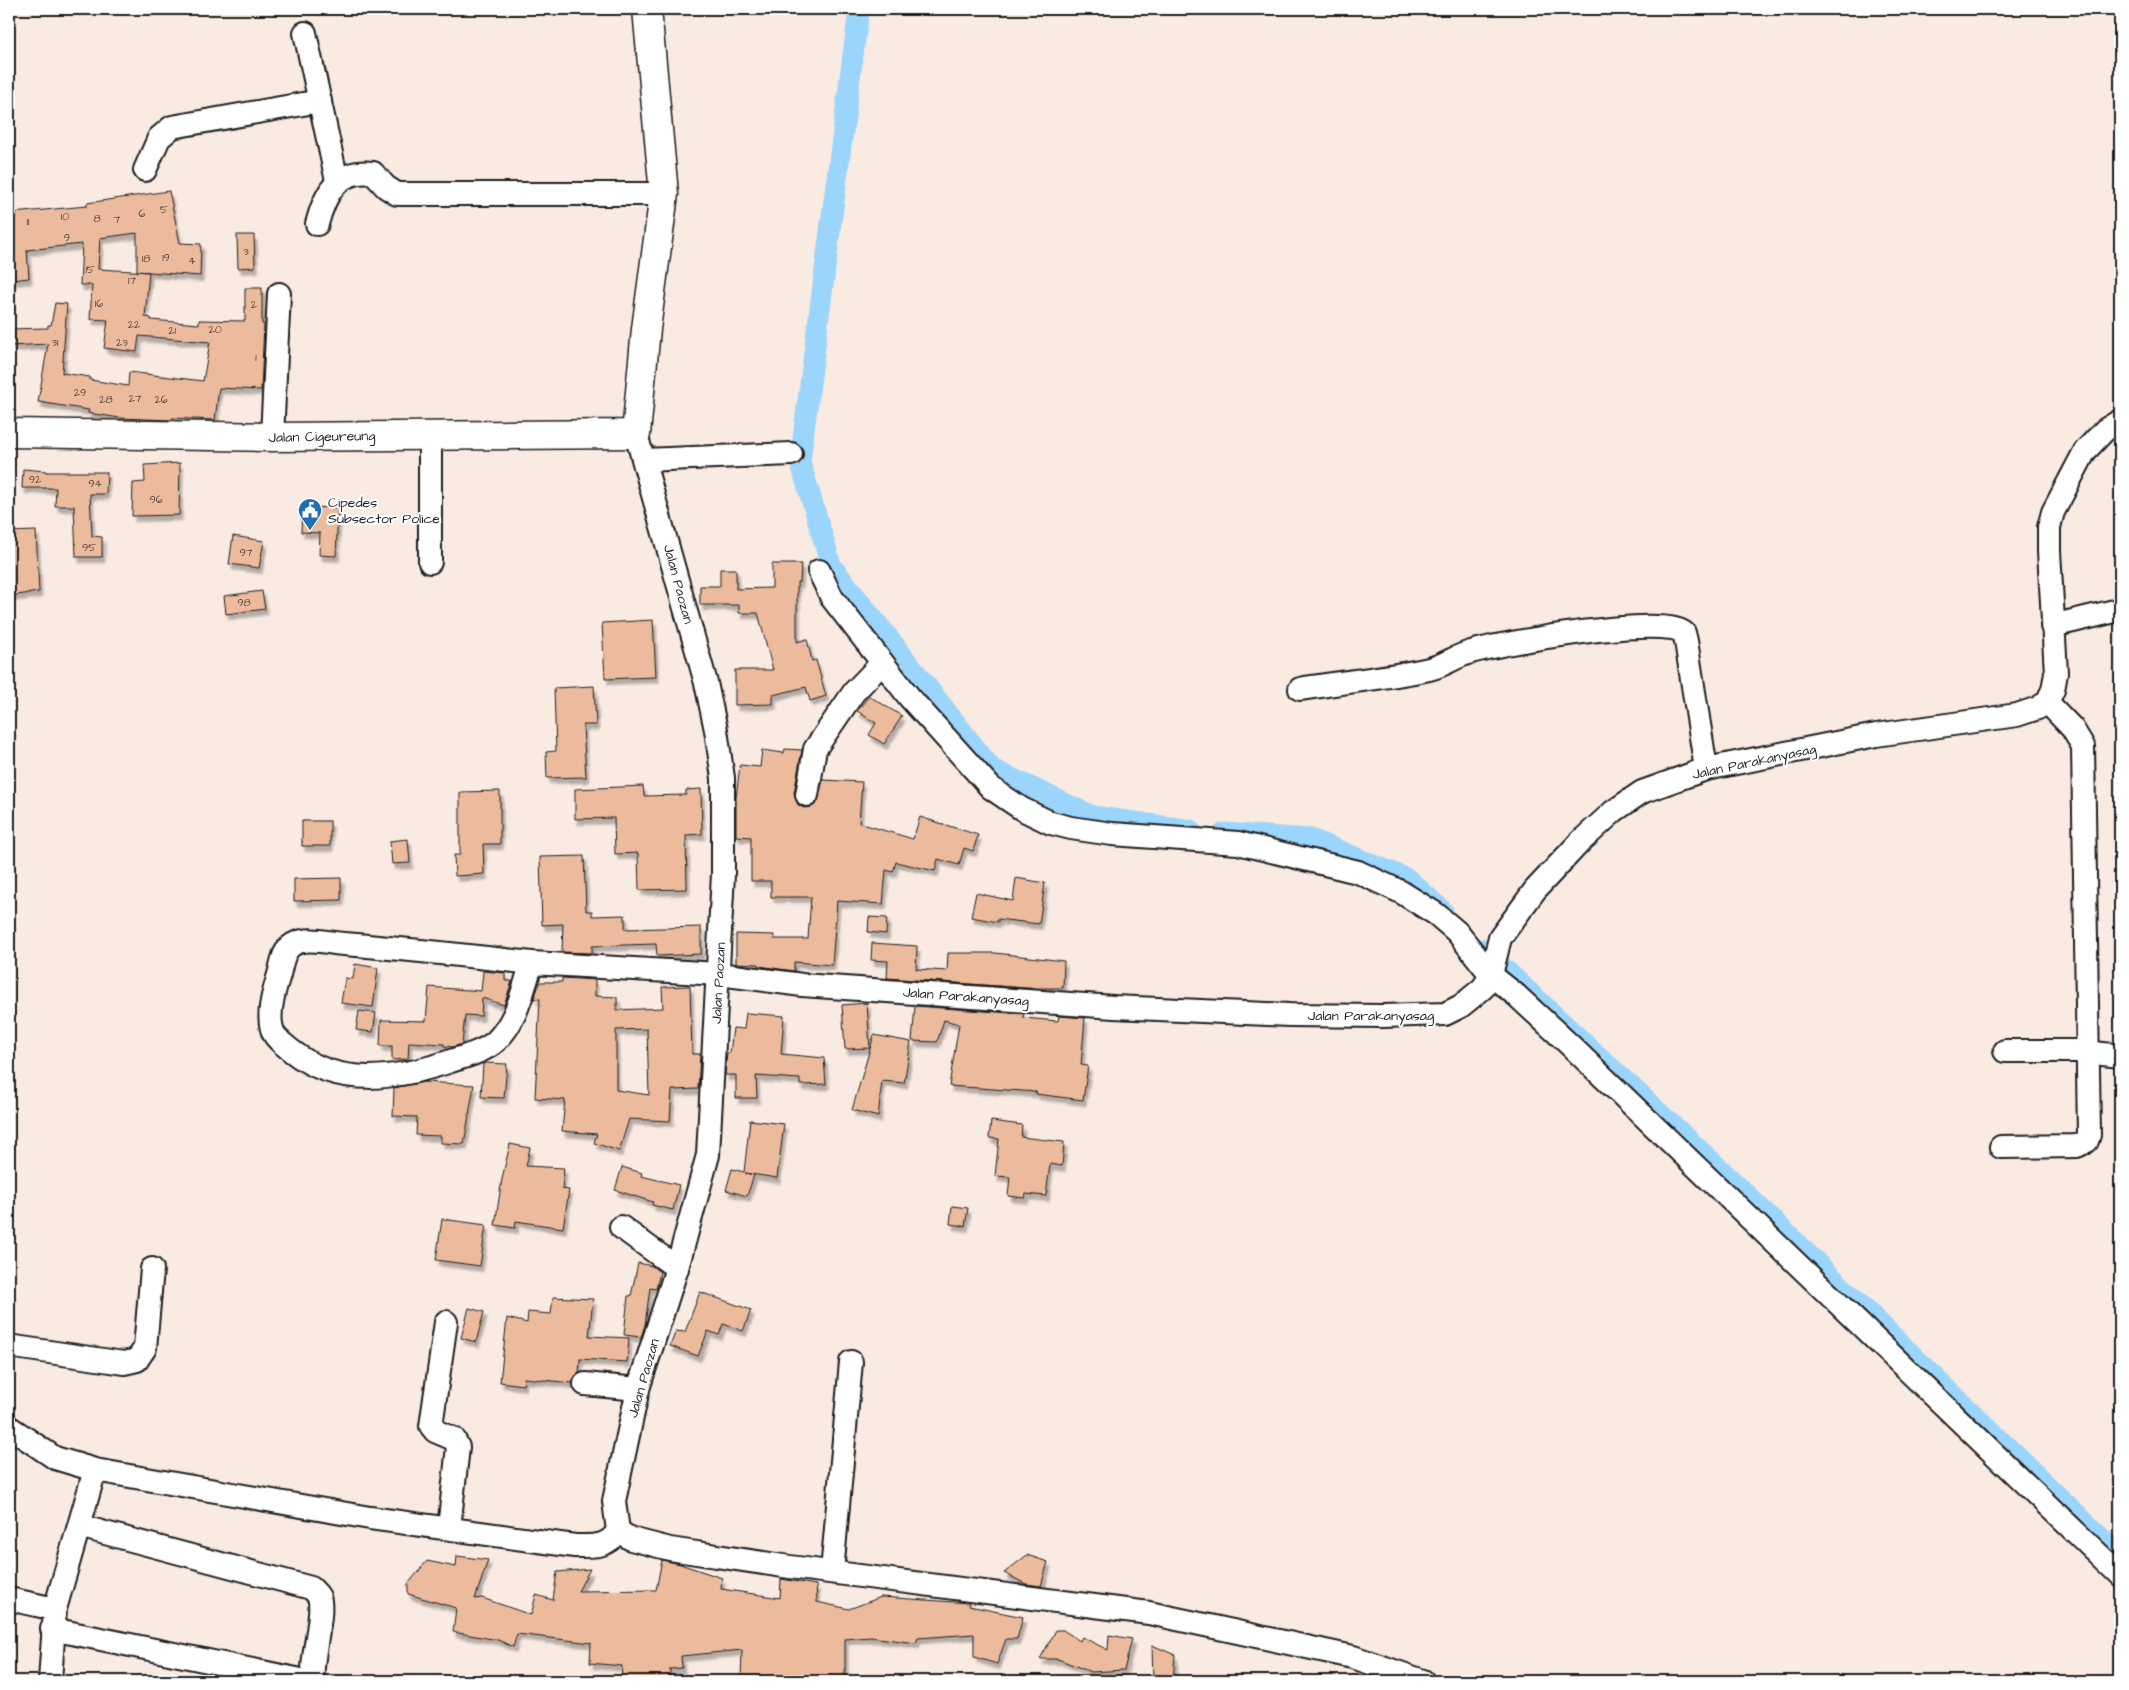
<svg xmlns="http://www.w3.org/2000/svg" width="2129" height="1690" font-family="'Architects Daughter',sans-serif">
	<defs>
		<filter id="shadow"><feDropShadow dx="3" dy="5.5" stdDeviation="1" flood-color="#0004"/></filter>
	</defs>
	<rect width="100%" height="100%" fill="#f9ebe2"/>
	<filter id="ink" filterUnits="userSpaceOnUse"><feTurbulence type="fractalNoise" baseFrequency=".02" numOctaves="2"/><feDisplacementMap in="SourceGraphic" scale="10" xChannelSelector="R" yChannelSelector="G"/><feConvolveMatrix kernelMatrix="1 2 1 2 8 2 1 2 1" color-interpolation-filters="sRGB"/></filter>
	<g filter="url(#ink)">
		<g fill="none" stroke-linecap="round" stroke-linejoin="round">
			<!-- canal -->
			<g stroke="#9cd5fc" stroke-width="21">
				<polyline points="859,9 800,461 831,565 992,769 1092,816 1191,830"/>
				<polyline points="1224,833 1311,839 1408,879 1443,911"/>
				<polyline points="1483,949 1721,1170 2120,1556"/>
			</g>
		</g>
		<!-- building -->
		<g fill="#ecbb9d" stroke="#1c1c1c" fill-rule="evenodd" filter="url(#shadow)">
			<polygon points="169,191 180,243 201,244 200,276 137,271 137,233 100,238 98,269 149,272 145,317 151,318 151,320 199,324 199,320 245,321 245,288 262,288 262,324 264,324 261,390 219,388 215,420 172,418 172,420 120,418 88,413 89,410 38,402 48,344 9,346 9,329 48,328 48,325 51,325 55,303 67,304 62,373 90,377 90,380 128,386 129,372 203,381 210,342 139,336 137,352 104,348 108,320 90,319 92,285 80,285 82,244 27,250 29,278 12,280 10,247 12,247 12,213 87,206 87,203"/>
			<polygon points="237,235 254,235 255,267 238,268"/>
			<polygon points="180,463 179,515 132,516 133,483 145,482 144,465"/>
			<polygon points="23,469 46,471 46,472 107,472 106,494 90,494 92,536 102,537 102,557 76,557 74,506 55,506 56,488 22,488"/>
			<polygon points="302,507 338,508 336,556 319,555 320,533 301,532"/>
			<polygon points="36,531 39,592 9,596 9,532"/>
			<polygon points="233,536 264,541 259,568 229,564"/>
			<polygon points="772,564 801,564 800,582 797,582 797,642 807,639 812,661 816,660 826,696 810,701 806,687 773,695 773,704 735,705 735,670 773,670 758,613 739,613 739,605 700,605 700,586 720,586 720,569 736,569 736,589 772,588"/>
			<polygon points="262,591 265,609 226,614 224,596"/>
			<polygon points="653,620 656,677 605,679 602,623"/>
			<polygon points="594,686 596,725 583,725 586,777 547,778 546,752 556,751 554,688"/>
			<polygon points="869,696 902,716 884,744 869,735 876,723 857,711"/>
			<polygon points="785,749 802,750 794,793 798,805 804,808 812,807 817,803 823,780 862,782 859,823 913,839 920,817 978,835 973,851 964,848 959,865 938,859 935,871 896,862 893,872 886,870 883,904 837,901 832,965 794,962 794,971 759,966 759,964 736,963 736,934 774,935 774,939 808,939 811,897 771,897 771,881 751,881 751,837 736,836 736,798 740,765 760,767 762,750 784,753"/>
			<polygon points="643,786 644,796 686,795 686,790 701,789 702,834 686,835 687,889 639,890 638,853 615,854 614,818 575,819 575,789"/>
			<polygon points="500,791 500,844 483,844 484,874 455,876 454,855 460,855 460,792"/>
			<rect x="302" y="821" width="28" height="25"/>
			<polygon points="408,839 410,863 392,864 390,841"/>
			<polygon points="584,856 586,911 592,911 592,916 625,915 625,929 701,927 701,954 657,956 656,944 592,946 592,953 562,952 563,924 542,925 540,857"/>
			<polygon points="341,878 341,900 294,901 294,879"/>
			<polygon points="1016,878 1045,883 1039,924 998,919 998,922 971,917 976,893 1013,901"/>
			<polygon points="869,917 887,918 886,934 868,932"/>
			<polygon points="872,943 917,946 916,969 947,971 948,953 995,953 1064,961 1063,988 1026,988 887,978 888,961 871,960"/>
			<polygon points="355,964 378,968 373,1007 341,1003 345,978 353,979"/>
			<polygon points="483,971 505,973 505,981 512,981 504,1005 482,998 481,1016 465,1015 462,1044 452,1047 444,1046 444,1044 409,1042 408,1059 392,1060 392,1046 380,1046 381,1020 426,1021 429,987 481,991"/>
			<path d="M562 978 595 980V996L617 997V1010L663 1008 662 987 690 986 692 1054H700L698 1089 672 1090 670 1121 629 1119 619 1151 594 1143 597 1134 562 1131 565 1100 535 1098 540 999H534L540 982H562ZM647 1029 649 1095 616 1090V1030Z"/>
			<polygon points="867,1003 870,1048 845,1049 842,1005"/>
			<polygon points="915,1006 1024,1014 1023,1018 1058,1021 1059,1016 1085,1018 1081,1065 1088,1066 1083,1100 1036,1094 1037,1092 949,1086 959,1024 944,1020 937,1042 912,1041"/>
			<polygon points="359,1011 376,1013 373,1032 356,1030"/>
			<polygon points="746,1013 784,1016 781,1054 824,1058 826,1084 800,1085 800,1079 756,1076 757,1098 736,1098 736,1075 725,1075 727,1053 730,1053 733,1028 744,1029"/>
			<polygon points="874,1035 911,1042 904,1083 882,1081 878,1117 852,1110"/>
			<polygon points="486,1063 507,1064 504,1098 481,1097 483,1064"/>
			<polygon points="424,1082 474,1085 464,1144 441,1143 441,1136 416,1135 417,1117 393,1116 394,1088"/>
			<polygon points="750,1120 784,1124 777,1178 745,1173 754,1175 747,1196 726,1190 732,1169 744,1172"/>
			<polygon points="991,1121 1022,1125 1021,1137 1064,1142 1062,1166 1050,1164 1046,1196 1026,1194 1025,1198 1008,1196 1010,1177 995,1176 999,1139 989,1138"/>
			<polygon points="510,1144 530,1148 526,1166 564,1168 562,1189 569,1190 563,1228 516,1221 515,1228 495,1225 502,1179"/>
			<polygon points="622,1167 642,1173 641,1176 679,1185 673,1210 652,1205 653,1202 615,1190"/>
			<polygon points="952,1206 968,1208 965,1226 950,1224"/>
			<polygon points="442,1219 486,1225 480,1266 436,1260"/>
			<polygon points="638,1263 652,1266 660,1272 656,1289 650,1288 645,1325 641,1337 624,1335 628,1296 631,1296"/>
			<polygon points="700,1292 751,1310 743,1331 723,1324 719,1335 708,1331 698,1356 670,1346 676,1331 685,1332"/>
			<polygon points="553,1297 593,1299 589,1336 629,1338 627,1362 580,1359 579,1373 572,1383 524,1378 523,1385 500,1382 507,1318 527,1323 528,1312 551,1314"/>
			<polygon points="469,1308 484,1312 476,1342 461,1338"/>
			<polygon points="1027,1555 1048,1562 1041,1586 1026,1584 1004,1573"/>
			<polygon points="457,1556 488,1560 475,1599 482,1598 531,1615 536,1595 553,1600 557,1572 590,1569 578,1591 656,1590 662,1560 680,1564 722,1578 721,1589 780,1598 781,1579 816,1585 817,1602 849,1609 881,1597 969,1603 969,1606 1023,1617 1017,1639 1006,1639 997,1664 974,1657 974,1634 918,1638 916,1643 871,1637 845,1639 845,1681 793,1681 741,1677 742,1650 681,1656 682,1668 670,1669 670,1681 621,1681 622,1666 590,1663 591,1643 517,1634 513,1647 498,1640 453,1632 456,1608 408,1594 408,1584 427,1561 456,1567"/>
			<polygon points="1056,1630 1063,1630 1080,1641 1082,1637 1108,1650 1109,1635 1132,1639 1124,1670 1091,1672 1058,1659 1040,1659"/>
			<polygon points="1152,1645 1175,1655 1173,1681 1153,1681"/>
		</g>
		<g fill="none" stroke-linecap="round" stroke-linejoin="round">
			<!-- minor casing -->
			<g stroke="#1c1c1c" stroke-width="26">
				<g id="minor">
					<polyline points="305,33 337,181"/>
					<polyline points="145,170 159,138 172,127 320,101"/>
					<path d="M317 224C325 194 337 169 373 173L386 187 397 194H664"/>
					<polyline points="430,435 430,562"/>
					<polyline points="272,437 279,294"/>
					<polyline points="644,460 791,454"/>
					<polyline points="819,571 832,598 910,698 991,788 1022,809 1051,823 1071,828 1112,834 1238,843 1358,872 1401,892 1436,914 1457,932 1491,975 1516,995 1572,1047 2120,1575"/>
					<polyline points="2052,626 2119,610"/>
					<path d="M1300 689C1343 682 1387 678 1429 669 1443 666 1456 656 1471 652 1501 643 1666 614 1684 633L1686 641 1706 769"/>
					<polyline points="807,795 815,749 854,692 882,663"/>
					<path d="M532 963C470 956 407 949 344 944 329 943 310 937 296 943 282 948 282 966 278 978 273 994 266 1018 274 1034 278 1041 287 1047 293 1052 339 1088 396 1079 448 1062 463 1057 484 1052 496 1041 518 1019 522 991 532 963L719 974 802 985 1114 1007 1289 1015 1383 1016 1445 1014 1461 1006 1483 988 1491 975 1500 938 1535 890 1580 842 1614 811 1642 792 1706 769 1876 735 2017 715 2038 708 2047 702 2053 690 2056 673 2049 551V527L2053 512 2085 451 2105 430 2120 421"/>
					<polyline points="2005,1051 2077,1051 2120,1056"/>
					<polyline points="2001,1147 2077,1146 2087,1141 2089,1135 2083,746 2072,728 2047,702"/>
					<polyline points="621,1227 677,1268"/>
					<polyline points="446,1322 431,1426 435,1431 454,1439 458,1447 449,1528"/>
					<polyline points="9,1349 15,1347 124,1363 137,1360 145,1348 152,1269"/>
					<polyline points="585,1384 638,1389"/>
					<path d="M9 1427 55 1458 95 1470 370 1518 575 1546C593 1546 607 1548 618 1531"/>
					<path d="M79 1526 311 1588C314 1591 317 1593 319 1597 325 1614 310 1658 313 1681"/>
					<polyline points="618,1531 614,1501 638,1389 677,1268 708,1155 723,874 723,778 716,730 706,683 636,434"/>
					<polyline points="618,1531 631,1539 670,1549 790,1567 1149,1613 1353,1657 1423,1681"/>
					<polyline points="832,1572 851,1362"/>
					<polyline points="9,1599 55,1609"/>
					<polyline points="52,1629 306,1681"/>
					<polyline points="50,1681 55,1609 95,1470"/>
				</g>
			</g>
			<!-- tertiary casing -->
			<g stroke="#1c1c1c" stroke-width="31">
				<polyline id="tertiary" points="9,433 272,437 636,434 646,329 664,194 647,9"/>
			</g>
			<!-- minor -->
			<use href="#minor" stroke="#fff" stroke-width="22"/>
			<!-- tertiary -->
			<use href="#tertiary" stroke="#fff" stroke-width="28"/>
		</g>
	</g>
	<!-- icons -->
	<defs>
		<g id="civic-pin" transform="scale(1.25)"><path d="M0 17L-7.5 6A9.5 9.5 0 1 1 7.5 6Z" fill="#1f6fb2" stroke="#fff"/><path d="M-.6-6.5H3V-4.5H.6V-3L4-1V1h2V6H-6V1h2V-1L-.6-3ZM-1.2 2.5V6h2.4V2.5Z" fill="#fff"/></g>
	</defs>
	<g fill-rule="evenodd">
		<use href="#civic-pin" x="310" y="510"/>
	</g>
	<g text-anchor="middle" stroke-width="4" stroke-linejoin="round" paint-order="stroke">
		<!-- number labels -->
		<g font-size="11" fill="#50443c">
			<text x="164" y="213">5</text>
			<text x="142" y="217">6</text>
			<text x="65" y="220">10</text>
			<text x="97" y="222">8</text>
			<text x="117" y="223">7</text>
			<text x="28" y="225">11</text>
			<text x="67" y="241">9</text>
			<text x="246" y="255">3</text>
			<text x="166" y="261">19</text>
			<text x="146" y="262">18</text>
			<text x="192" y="264">4</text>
			<text x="90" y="273">15</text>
			<text x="132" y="284">17</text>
			<text x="99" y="307">16</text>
			<text x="254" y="308">2</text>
			<text x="134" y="328">22</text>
			<text x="215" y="333">20</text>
			<text x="172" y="334">21</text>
			<text x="55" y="346">31</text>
			<text x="122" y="346">23</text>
			<text x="256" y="361">1</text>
			<text x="80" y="396">29</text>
			<text x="135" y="402">27</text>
			<text x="106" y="403">28</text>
			<text x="161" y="403">26</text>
			<text x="35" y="483">92</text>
			<text x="95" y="487">94</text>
			<text x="156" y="503">96</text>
			<text x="89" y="551">95</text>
			<text x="246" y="556">97</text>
			<text x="244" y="606">98</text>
		</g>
		<!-- street labels -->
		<g font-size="14" fill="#1c1c1c" stroke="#fff">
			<text transform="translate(322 436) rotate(-1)" y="5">Jalan Cigeureung</text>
			<text transform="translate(679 584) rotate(75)" y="5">Jalan Paozan</text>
			<text transform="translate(1754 761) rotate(-12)" y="5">Jalan Parakanyasag</text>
			<text transform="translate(718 983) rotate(-87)" y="5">Jalan Paozan</text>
			<text transform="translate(966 996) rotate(4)" y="5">Jalan Parakanyasag</text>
			<text x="1371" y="1020">Jalan Parakanyasag</text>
			<text transform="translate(643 1378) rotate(-74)" y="5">Jalan Paozan</text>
		</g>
		<!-- poi labels -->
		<g font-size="14" fill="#1c1c1c" stroke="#fff" text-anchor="start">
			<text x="328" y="507">Cipedes<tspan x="328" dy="16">Subsector Police</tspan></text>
		</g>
	</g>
	<!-- margin -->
	<rect width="2129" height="1690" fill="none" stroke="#fff" stroke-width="30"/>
	<rect x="15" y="15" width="2099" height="1660" fill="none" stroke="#1c1c1c" stroke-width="2" filter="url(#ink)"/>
</svg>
